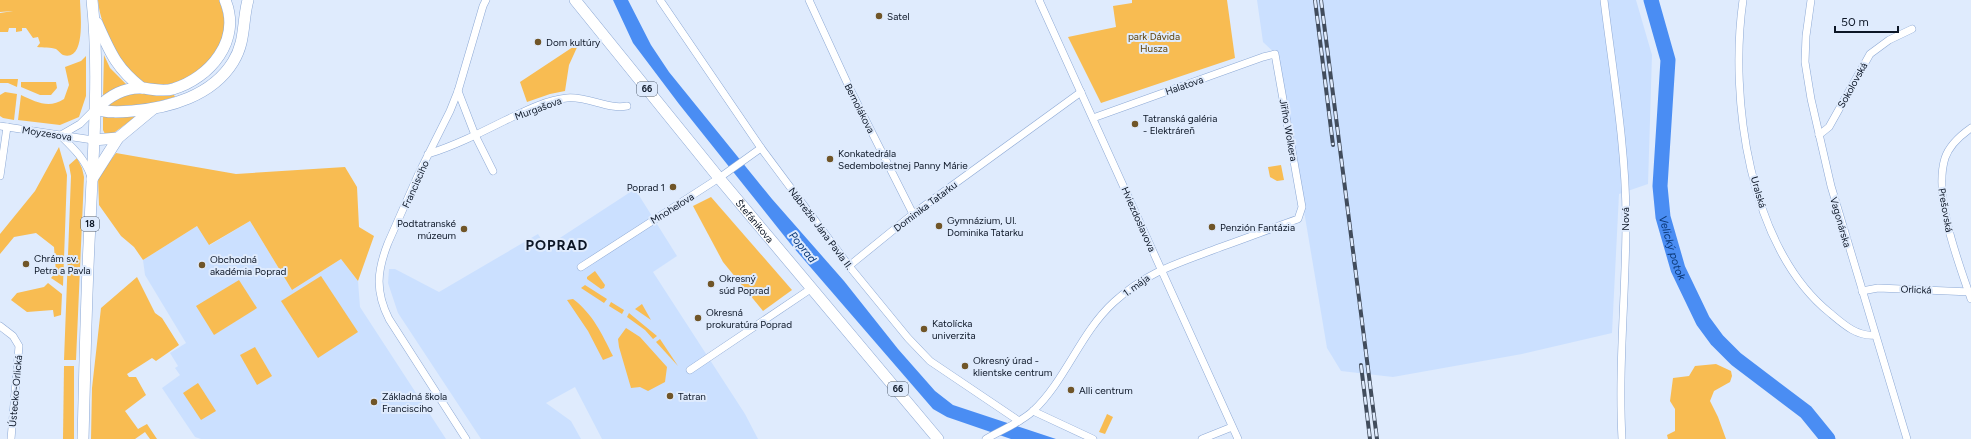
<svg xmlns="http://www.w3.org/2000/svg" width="1971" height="439" font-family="Figtree,sans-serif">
	<rect width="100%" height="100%" fill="#dfebfd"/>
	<!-- built -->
	<g fill="#cbe0ff">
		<polygon points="1257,0 1636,0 1652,55 1648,184 1619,194 1612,333 1522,354 1393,377 1341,371 1327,348 1278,56 1263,42"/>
		<polygon points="635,189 677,256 653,272 745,414 758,439 602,439 575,387 546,403 571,421 581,439 481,439 398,313 388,283 389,269 395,269 439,292 538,234 546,247"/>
		<polygon points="250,221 292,290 341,259 358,281 360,307 446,439 201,439 195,437 162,388 180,375 175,368 178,366 170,353 186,343 145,275 143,260 197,226 210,245"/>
	</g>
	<!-- green -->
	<g fill="#f8bc52">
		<path d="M0 0H80C80 11 87 62 63 55 61 54 59 51 56 49 51 47 43 48 37 47L40 43 38 37 33 38 26 28H22V31L16 32V28H9L8 32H0V13L13 11 0 12Z"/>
		<path d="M98 0H219C225 14 227 29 220 44 207 75 155 102 128 73 122 67 118 56 114 49 107 35 99 16 98 0Z"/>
		<polygon points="1132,0 1227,0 1235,58 1101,103 1068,37 1116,27 1113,6 1132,3"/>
		<polygon points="579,43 569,65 565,91 550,94 527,102 520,82"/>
		<polygon points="104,55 110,68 126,84 103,97"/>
		<path d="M86 56V96L79 117 60 125 18 120 21 95C36 102 49 109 64 99L69 85 65 67 81 61Z"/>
		<polygon points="0,79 18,79 17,87 8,83 0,83"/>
		<polygon points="21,82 56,82 57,88 51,95 40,95 21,87"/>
		<polygon points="5,92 17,94 14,120 3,118 0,116 0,95"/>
		<polygon points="137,93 163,96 174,95 175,97 149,104 106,107 119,96"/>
		<polygon points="138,115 111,135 105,134 103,130 103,117"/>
		<polygon points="59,147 67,175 63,286 51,278 56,272 54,247 36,233 14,237 0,254 0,234 35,191"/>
		<polygon points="116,153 236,174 345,167 357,187 359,227 374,236 358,281 341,259 292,290 250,221 209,245 197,226 143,260 134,247 121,236 99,205 98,177"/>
		<polygon points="77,158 82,168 84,177 76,360 64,360 71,176 69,165"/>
		<polygon points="1281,165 1284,180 1277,181 1270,177 1268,167"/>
		<polygon points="711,197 792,290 763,311 723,262 693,206"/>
		<polygon points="595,271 605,285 604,288 601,289 587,279 587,277"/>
		<polygon points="321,276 358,332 318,358 281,301"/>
		<polygon points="137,277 155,313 162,318 179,345 156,361 152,358 127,374 129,377 136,377 146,395 125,411 138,429 147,424 157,439 150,439 145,432 135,439 91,439 92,388 101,308"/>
		<polygon points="239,280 257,308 214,335 196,306"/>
		<polygon points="48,283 62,294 61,315 54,317 53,310 27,312 11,300 17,293 44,287"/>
		<polygon points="585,285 607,299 604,303 581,288"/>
		<path d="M573 299C593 314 602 334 613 356L603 360 588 331 567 300Z"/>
		<polygon points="611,302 624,310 622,314 609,306"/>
		<polygon points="642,304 651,320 635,309"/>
		<polygon points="629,313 657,336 653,339 645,330 627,317"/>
		<polygon points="626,328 640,337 667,367 665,382 648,391 640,387 631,388 619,347 618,339"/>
		<polygon points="660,339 678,366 656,342"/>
		<polygon points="255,347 272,376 257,385 240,355"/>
		<polygon points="1716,364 1731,371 1732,376 1730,382 1714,391 1710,401 1718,417 1726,439 1668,439 1667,435 1675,431 1675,409 1670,401 1673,378 1689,376 1695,366"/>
		<polygon points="64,366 74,366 74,439 63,439"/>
		<polygon points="198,383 216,411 201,420 183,393"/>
		<polygon points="1107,414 1113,417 1105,434 1099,432"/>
	</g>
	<!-- water -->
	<polygon fill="#4a8df3" points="613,0 628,0 651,45 669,72 772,199 844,281 898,349 935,391 953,405 1056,439 1011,439 947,417 933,409 793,247 679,104 633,43"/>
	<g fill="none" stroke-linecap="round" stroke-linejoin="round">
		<!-- river -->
		<path stroke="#4a8df3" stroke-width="15" id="s1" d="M1651 0 1668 60 1660 186 1663 217 1678 269 1703 321 1717 340 1736 359 1806 412 1828 439"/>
		<!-- minor casing -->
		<g stroke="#8da9d5" stroke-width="8">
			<g id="minor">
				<polyline points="660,0 761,148 849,266 908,338 930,361 1019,421"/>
				<polyline points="809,0 850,89 913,214"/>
				<polyline points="1039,0 1238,439"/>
				<path d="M1604 0C1613 73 1626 147 1626 220 1626 293 1618 366 1622 439"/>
				<path d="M1743 0C1729 98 1749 248 1830 313 1843 324 1857 337 1875 335"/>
				<polyline points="1811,0 1806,36 1805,62 1811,99 1831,186 1907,439"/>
				<polyline points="458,91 475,135 493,171"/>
				<polyline points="0,126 93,140"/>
				<path d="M1971 128C1961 135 1949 146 1945 158 1933 197 1958 261 1971 299"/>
				<polyline points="61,135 80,124 95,109"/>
				<polyline points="1819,135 1829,127 1870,54 1889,40 1912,29"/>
				<path d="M61 136C73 148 84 158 90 174"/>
				<path d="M428 154C454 146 480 133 504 121 523 112 545 100 567 98 588 96 608 110 627 106"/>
				<polyline points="0,176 7,127"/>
				<polyline points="849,266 913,214 1081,92"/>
				<polyline points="581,267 719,178 761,148"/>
				<polyline points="1862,291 1878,288 1971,292"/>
				<polyline points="0,326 13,336 19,346 11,439"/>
				<polyline points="690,370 812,288"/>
				<polyline points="1033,411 1093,439"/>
				<path d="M466 439 389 319C375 291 377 271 388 243L419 173 450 111 458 91 483 6 486 0"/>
				<path d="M986 439C1001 430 1020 423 1033 411 1066 380 1080 333 1114 302 1148 271 1179 263 1221 247 1247 238 1272 228 1298 219L1302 207 1275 54 1263 57 1093 118"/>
				<polyline points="1202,439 1232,427"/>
			</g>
		</g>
		<!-- primary casing -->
		<g stroke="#8da9d5" stroke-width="12">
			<g id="primary">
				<path id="s2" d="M575 0 719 178 938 439"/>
				<path d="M97 23C110 52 116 68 142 88"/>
				<path d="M96 109C107 113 120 112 132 111 169 108 212 96 233 62 246 41 242 22 248 0"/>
				<path d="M96 109C108 97 124 87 142 88 152 89 163 92 173 89 210 78 242 40 225 0"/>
				<polyline points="93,140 118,138"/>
				<polyline points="92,179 118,138 153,109"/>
				<path d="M83 439C85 367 86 296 90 224 93 149 100 74 92 0"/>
			</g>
		</g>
		<!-- minor -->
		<use href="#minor" stroke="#fff" stroke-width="7"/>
		<!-- primary -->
		<use href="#primary" stroke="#fff" stroke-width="11"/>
		<!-- rail casing -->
		<g stroke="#414c5c" stroke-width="4">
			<g id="rail">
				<polyline points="1315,0 1333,145"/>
				<polyline points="1321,0 1377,439"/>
				<polyline points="1361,365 1370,439"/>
			</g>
		</g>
		<!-- rail -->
		<use href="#rail" stroke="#dfebfd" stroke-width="2.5" stroke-dasharray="8" stroke-linecap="butt"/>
	</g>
	<!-- markers -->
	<g fill="#705528" stroke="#dfebfd" stroke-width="1.5">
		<circle cx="879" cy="16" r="4"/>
		<circle cx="538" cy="42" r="4"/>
		<circle cx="1135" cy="124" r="4"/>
		<circle cx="830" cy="159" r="4"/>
		<circle cx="673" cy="187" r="4"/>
		<circle cx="939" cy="226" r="4"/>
		<circle cx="1212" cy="227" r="4"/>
		<circle cx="464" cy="229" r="4"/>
		<circle cx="26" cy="264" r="4"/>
		<circle cx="202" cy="265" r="4"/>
		<circle cx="711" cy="284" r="4"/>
		<circle cx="698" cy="318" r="4"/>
		<circle cx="924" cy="329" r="4"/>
		<circle cx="965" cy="366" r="4"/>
		<circle cx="1071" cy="390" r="4"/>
		<circle cx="670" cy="396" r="4"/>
		<circle cx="374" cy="402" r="4"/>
	</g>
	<g text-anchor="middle" stroke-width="4" stroke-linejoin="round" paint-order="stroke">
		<!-- shield labels -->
		<g fill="#dfebfd" stroke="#4b5666" stroke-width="1">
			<rect x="637" y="82" width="20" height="14" rx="3"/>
			<rect x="81" y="217" width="18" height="14" rx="3"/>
			<rect x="888" y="382" width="20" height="14" rx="3"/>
		</g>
		<g font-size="9" font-weight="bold" fill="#0c1626">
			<text x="647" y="92">66</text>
			<text x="90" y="227">18</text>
			<text x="898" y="392">66</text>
		</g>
		<!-- poi labels -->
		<g font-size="10" fill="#0c1626" stroke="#dfebfd" text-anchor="start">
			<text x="887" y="20">Satel</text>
			<text x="546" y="46">Dom kultúry</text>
			<text x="1143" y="122">Tatranská galéria<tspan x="1143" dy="12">- Elektráreň</tspan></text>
			<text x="838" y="157">Konkatedrála<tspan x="838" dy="12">Sedembolestnej Panny Márie</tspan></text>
			<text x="665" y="191" text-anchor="end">Poprad 1</text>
			<text x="947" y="224">Gymnázium, Ul.<tspan x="947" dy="12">Dominika Tatarku</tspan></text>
			<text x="456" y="227" text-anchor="end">Podtatranské<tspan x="456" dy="12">múzeum</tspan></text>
			<text x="1220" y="231">Penzión Fantázia</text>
			<text x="34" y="262">Chrám sv.<tspan x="34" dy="12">Petra a Pavla</tspan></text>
			<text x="210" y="263">Obchodná<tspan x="210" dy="12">akadémia Poprad</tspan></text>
			<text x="719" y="282">Okresný<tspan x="719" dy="12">súd Poprad</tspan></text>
			<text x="706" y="316">Okresná<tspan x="706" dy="12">prokuratúra Poprad</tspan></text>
			<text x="932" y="327">Katolícka<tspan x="932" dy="12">univerzita</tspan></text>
			<text x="973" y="364">Okresný úrad -<tspan x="973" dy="12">klientske centrum</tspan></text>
			<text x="1079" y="394">Alli centrum</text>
			<text x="382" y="400">Základná škola<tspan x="382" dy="12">Francisciho</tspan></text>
			<text x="678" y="400">Tatran</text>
		</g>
		<!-- park labels -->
		<g font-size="10" fill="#5e4208" stroke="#dfebfd">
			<text x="1154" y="40">park Dávida<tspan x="1154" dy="12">Husza</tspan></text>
		</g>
		<!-- street labels -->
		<g font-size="10" fill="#0c1626" stroke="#dfebfd">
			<text transform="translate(1184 85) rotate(-19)" y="4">Halatova</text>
			<text transform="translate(1852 85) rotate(-61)" y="4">Sokolovská</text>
			<text transform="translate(538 108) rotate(-20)" y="4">Murgašova</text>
			<text transform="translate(860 108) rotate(63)" y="4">Bernolákova</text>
			<text transform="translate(1289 130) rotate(80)" y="4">Jiřího Wolkera</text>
			<text transform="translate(47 133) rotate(9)" y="4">Moyzesova</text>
			<text transform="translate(415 184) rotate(-66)" y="4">Francisciho</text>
			<text transform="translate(1759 192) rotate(74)" y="4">Uralská</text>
			<text transform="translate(925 206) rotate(-37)" y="4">Dominika Tatarku</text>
			<text transform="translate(672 208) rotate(-32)" y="4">Mnoheľova</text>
			<text transform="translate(1946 210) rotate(80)" y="4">Prešovská</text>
			<text transform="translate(1139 219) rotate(66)" y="4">Hviezdoslavova</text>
			<text transform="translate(1625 219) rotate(-90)" y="4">Nová</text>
			<text dy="4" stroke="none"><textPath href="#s2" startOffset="285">Štefánikova</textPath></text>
			<text transform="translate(1841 222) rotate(74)" y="4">Vagonárska</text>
			<text transform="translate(821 228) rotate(53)" y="4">Nábrežie Jána Pavla II.</text>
			<text transform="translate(1136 285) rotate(-36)" y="4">1. mája</text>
			<text transform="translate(1916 289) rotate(2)" y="4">Orlická</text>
			<text transform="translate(15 391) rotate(-85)" y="4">Ústecko-Orlická</text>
		</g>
		<!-- water labels -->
		<g font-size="11" font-style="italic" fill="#0a3776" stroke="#dfebfd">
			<text transform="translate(803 247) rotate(51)" y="4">Poprad</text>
			<text dy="4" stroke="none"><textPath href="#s1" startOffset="252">Velický potok</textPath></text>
		</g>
		<!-- district labels -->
		<g font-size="14" font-weight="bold" letter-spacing="1" fill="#0c1626" stroke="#dfebfd">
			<text x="557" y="250">POPRAD</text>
		</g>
	</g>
	<!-- scale -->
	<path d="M1835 26v6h63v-6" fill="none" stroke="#0c1626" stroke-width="2"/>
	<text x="1841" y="26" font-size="12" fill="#0c1626" stroke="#dfebfd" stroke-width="3" paint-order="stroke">50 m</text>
</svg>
